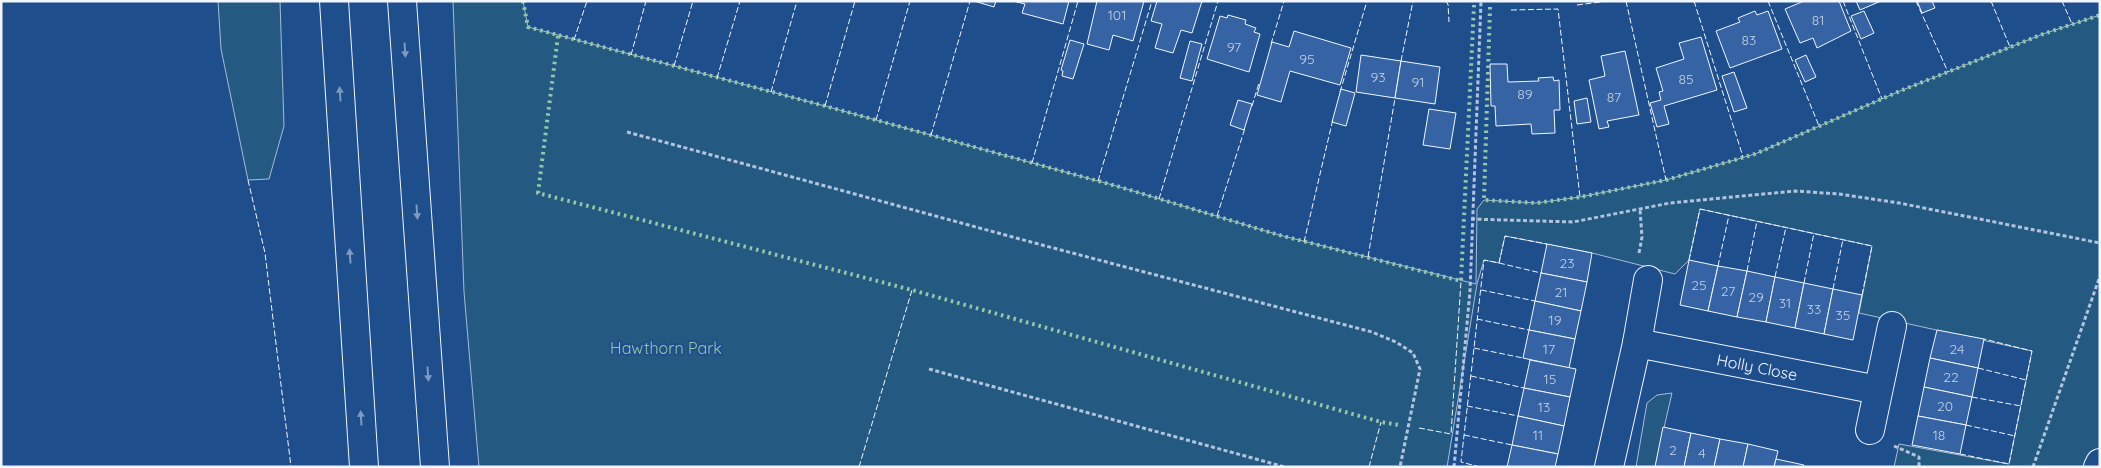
<svg xmlns="http://www.w3.org/2000/svg" width="2101" height="468" font-family="Quicksand,sans-serif">
	<rect width="100%" height="100%" fill="#1f4e8c"/>
	<!-- green -->
	<g fill="#245a82" stroke="#a8bbd7">
		<polygon points="218,1 280,1 284,126 269,179 248,180 221,49"/>
		<polygon points="453,1 523,1 528,27 825,106 1120,187 1279,235 1476,284 1477,209 1484,200 1536,203 1580,197 1666,180 1755,154 1900,91 2043,34 2100,15 2100,456 2097,467 1894,467 1899,444 2009,464 2032,351 1859,313 1872,246 1700,209 1689,260 1675,274 1592,253 1505,236 1499,263 1484,260 1477,284 1447,467 479,467 464,292"/>
		<polygon points="1672,393 1655,467 1636,467 1647,403 1657,395"/>
	</g>
	<!-- building -->
	<g fill="#3563a3" stroke="#f2f6ff">
		<polygon points="974,1 996,1 994,7"/>
		<polygon points="1013,1 1069,1 1063,24 1022,13 1025,4"/>
		<polygon points="1097,1 1144,1 1133,41 1113,35 1109,50 1087,44"/>
		<polygon points="1157,1 1202,1 1192,33 1181,30 1173,53 1155,48 1162,24 1151,21"/>
		<polygon points="1804,1 1839,1 1851,31 1817,48 1813,38 1800,43 1785,9"/>
		<polygon points="1856,1 1881,1 1860,10"/>
		<polygon points="1917,1 1932,1 1935,8 1922,13"/>
		<polygon points="1755,11 1757,15 1768,11 1782,49 1730,68 1716,31 1740,22 1738,18"/>
		<polygon points="1864,11 1874,33 1861,39 1851,16"/>
		<polygon points="1228,15 1246,20 1245,24 1256,28 1254,32 1260,34 1249,72 1207,59 1220,16 1227,18"/>
		<polygon points="1294,31 1351,48 1340,85 1290,71 1281,102 1257,95 1272,42 1289,47"/>
		<polygon points="1701,37 1717,90 1664,106 1669,124 1657,127 1650,103 1661,100 1659,92 1663,91 1656,68 1684,59 1679,43"/>
		<polygon points="1070,40 1084,44 1073,79 1062,76 1063,71 1061,70"/>
		<polygon points="1190,41 1202,44 1192,81 1180,78"/>
		<polygon points="1625,51 1639,115 1607,121 1609,127 1599,129 1589,80 1605,76 1601,56"/>
		<polygon points="1361,55 1401,61 1395,98 1356,92"/>
		<polygon points="1806,55 1816,77 1805,82 1795,60"/>
		<polygon points="1401,61 1440,67 1435,104 1395,98"/>
		<polygon points="1490,64 1507,64 1508,82 1539,81 1538,78 1553,77 1554,81 1559,80 1560,110 1554,110 1555,133 1532,134 1531,124 1496,126 1495,106 1491,106"/>
		<polygon points="1734,72 1747,108 1734,112 1722,76"/>
		<polygon points="1341,89 1355,93 1346,126 1332,122"/>
		<polygon points="1587,98 1591,122 1577,124 1574,101"/>
		<polygon points="1238,100 1252,104 1244,130 1230,125"/>
		<polygon points="1429,109 1456,113 1450,149 1423,145"/>
		<polygon points="1547,244 1592,253 1587,282 1541,273"/>
		<polygon points="1689,260 1718,266 1708,311 1680,305"/>
		<polygon points="1718,266 1747,271 1737,317 1708,311"/>
		<polygon points="1747,271 1775,277 1766,322 1737,317"/>
		<polygon points="1541,273 1587,282 1581,311 1535,301"/>
		<polygon points="1775,277 1804,283 1795,328 1766,322"/>
		<polygon points="1804,283 1833,289 1824,334 1795,328"/>
		<polygon points="1833,289 1862,295 1853,340 1824,334"/>
		<polygon points="1535,301 1581,311 1575,339 1529,330"/>
		<polygon points="1529,330 1575,339 1569,368 1523,358"/>
		<polygon points="1937,330 1984,339 1978,368 1930,358"/>
		<polygon points="1930,358 1978,368 1972,397 1924,387"/>
		<polygon points="1530,360 1576,369 1570,397 1524,388"/>
		<polygon points="1924,387 1972,397 1966,425 1918,416"/>
		<polygon points="1524,388 1570,397 1564,426 1518,416"/>
		<polygon points="1518,416 1564,426 1558,454 1512,445"/>
		<polygon points="1918,416 1966,425 1960,454 1912,445"/>
		<polygon points="1663,427 1691,433 1684,467 1655,467"/>
		<polygon points="1691,433 1720,439 1714,467 1684,467"/>
		<polygon points="1720,439 1748,444 1743,467 1714,467"/>
		<polygon points="1748,444 1778,451 1774,467 1743,467"/>
		<polygon points="1512,445 1558,454 1555,467 1507,467"/>
		<polygon points="1776,459 1804,465 1804,467 1774,467"/>
	</g>
	<g fill="none" stroke-linecap="round" stroke-linejoin="round">
		<!-- minor casing -->
		<g stroke="#f2f6ff" stroke-width="30">
			<g id="minor">
				<polyline points="1637,343 1648,280"/>
				<polyline points="1870,430 1892,326"/>
				<polyline points="1609,467 1637,343 1878,390"/>
				<polyline points="2098,467 2100,463"/>
			</g>
		</g>
		<!-- highway casing -->
		<g stroke="#f2f6ff" stroke-width="30">
			<g id="highway">
				<polyline points="334,1 364,467"/>
				<polyline points="402,1 435,467"/>
			</g>
		</g>
		<!-- path -->
		<g stroke="#b3c4dc" stroke-width="3" stroke-dasharray="4 2.5" stroke-linecap="butt">
			<polyline points="627,132 1042,245 1372,332 1396,342 1413,353 1420,369 1400,467"/>
			<polyline points="1471,219 1573,222 1670,203 1795,191 1839,194 1899,203 2100,243"/>
			<polyline points="1639,253 1642,237 1640,209"/>
			<polyline points="929,369 1285,467"/>
			<polyline points="1894,446 1919,457 1919,467"/>
			<polyline points="1454,467 1470,291 1481,1"/>
			<polyline points="2033,467 2100,276"/>
		</g>
		<!-- minor -->
		<use href="#minor" stroke="#1f4e8c" stroke-width="28"/>
		<!-- highway -->
		<use href="#highway" stroke="#1f4e8c" stroke-width="28"/>
		<!-- hedge -->
		<g stroke="#97c8a6" stroke-width="4" stroke-dasharray="2.5 4" stroke-linecap="butt">
			<polyline points="523,1 528,27 825,106 1120,187 1279,235 1461,281 1474,5"/>
			<polyline points="1490,7 1484,200 1536,203 1580,197 1666,180 1755,154 1900,91 2043,34 2100,15"/>
			<polyline points="558,36 538,193 912,290 1381,422 1399,425"/>
		</g>
		<!-- fence -->
		<g stroke="#f2f6ff" stroke-width="1" stroke-dasharray="6 2.5" stroke-linecap="butt">
			<polyline points="1445,1 1448,4 1449,22"/>
			<polyline points="1626,1 1666,180"/>
			<polyline points="1694,1 1743,157"/>
			<polyline points="1768,1 1819,126"/>
			<polyline points="1843,1 1882,99"/>
			<polyline points="1916,1 1948,72"/>
			<polyline points="1991,1 2010,47"/>
			<polyline points="2062,1 2072,24"/>
			<polyline points="1577,5 1608,1"/>
			<polyline points="1511,10 1558,9 1580,197"/>
			<polyline points="574,40 587,1"/>
			<polyline points="1271,44 1284,1"/>
			<polyline points="631,55 646,1"/>
			<polyline points="1401,61 1413,1"/>
			<polyline points="674,66 693,1"/>
			<polyline points="717,78 740,1"/>
			<polyline points="771,92 797,1"/>
			<polyline points="1340,92 1367,1"/>
			<polyline points="825,106 855,1"/>
			<polyline points="1252,106 1259,83"/>
			<polyline points="876,120 910,1"/>
			<polyline points="931,135 970,1"/>
			<polyline points="1032,163 1078,1"/>
			<polyline points="248,180 265,253 291,467"/>
			<polyline points="1098,181 1152,1"/>
			<polyline points="1159,199 1218,1"/>
			<polyline points="1217,216 1245,128"/>
			<polyline points="1304,242 1333,119"/>
			<polyline points="1368,257 1395,98"/>
			<polyline points="1689,260 1700,209 1872,246 1862,295"/>
			<polyline points="1499,263 1541,273"/>
			<polyline points="1718,266 1729,215"/>
			<polyline points="1747,271 1757,221"/>
			<polyline points="1775,277 1786,227"/>
			<polyline points="1804,283 1814,233"/>
			<polyline points="1833,289 1843,239"/>
			<polyline points="1481,290 1535,301"/>
			<polyline points="1477,319 1529,330"/>
			<polyline points="1474,348 1523,358"/>
			<polyline points="1978,368 2026,380"/>
			<polyline points="1471,376 1524,388"/>
			<polyline points="1972,397 2021,406"/>
			<polyline points="1467,406 1518,416"/>
			<polyline points="1966,425 2015,436"/>
			<polyline points="1419,428 1451,434 1461,281"/>
			<polyline points="1464,435 1512,445"/>
			<polyline points="1960,454 2009,464 2032,351 1984,339"/>
			<polyline points="859,467 912,290"/>
			<polyline points="1369,467 1381,422"/>
			<polyline points="1480,467 1461,462 1484,260 1499,263 1505,236 1547,244"/>
		</g>
	</g>
	<!-- one-way arrows -->
	<defs><path id="oneway-solid" d="M-6-.8H1V-3.2L6.5 0L1 3.2V.8H-6Z" transform="scale(1.25)"/></defs>
	<g fill="#7e9ac0">
		<use href="#oneway-solid" transform="translate(405 50) rotate(86)"/>
		<use href="#oneway-solid" transform="translate(340 94) rotate(-94)"/>
		<use href="#oneway-solid" transform="translate(417 212) rotate(86)"/>
		<use href="#oneway-solid" transform="translate(350 256) rotate(-94)"/>
		<use href="#oneway-solid" transform="translate(428 374) rotate(86)"/>
		<use href="#oneway-solid" transform="translate(361 418) rotate(-94)"/>
	</g>
	<g text-anchor="middle" stroke-width="4" stroke-linejoin="round" paint-order="stroke">
		<!-- number labels -->
		<g font-size="14" fill="#c3d1e8">
			<text x="1117" y="20">101</text>
			<text x="1818" y="25">81</text>
			<text x="1749" y="45">83</text>
			<text x="1234" y="52">97</text>
			<text x="1307" y="64">95</text>
			<text x="1378" y="82">93</text>
			<text x="1686" y="84">85</text>
			<text x="1418" y="87">91</text>
			<text x="1525" y="99">89</text>
			<text x="1614" y="102">87</text>
			<text x="1567" y="268">23</text>
			<text x="1699" y="290">25</text>
			<text x="1728" y="296">27</text>
			<text x="1561" y="297">21</text>
			<text x="1756" y="302">29</text>
			<text x="1785" y="308">31</text>
			<text x="1814" y="314">33</text>
			<text x="1843" y="320">35</text>
			<text x="1555" y="325">19</text>
			<text x="1549" y="354">17</text>
			<text x="1957" y="354">24</text>
			<text x="1951" y="382">22</text>
			<text x="1550" y="384">15</text>
			<text x="1945" y="411">20</text>
			<text x="1544" y="412">13</text>
			<text x="1538" y="440">11</text>
			<text x="1939" y="440">18</text>
			<text x="1673" y="455">2</text>
			<text x="1702" y="458">4</text>
		</g>
		<!-- park labels -->
		<g font-size="16" fill="#97c8a6" stroke="#1f4e8c">
			<text x="666" y="354">Hawthorn Park</text>
		</g>
		<!-- street labels -->
		<g font-size="16" fill="#f2f6ff" stroke="#1f4e8c">
			<text transform="translate(1757 367) rotate(11)" y="6">Holly Close</text>
		</g>
	</g>
	<!-- border -->
	<rect width="2101" height="468" fill="none" stroke="#f2f6ff" stroke-width="5"/>
</svg>
